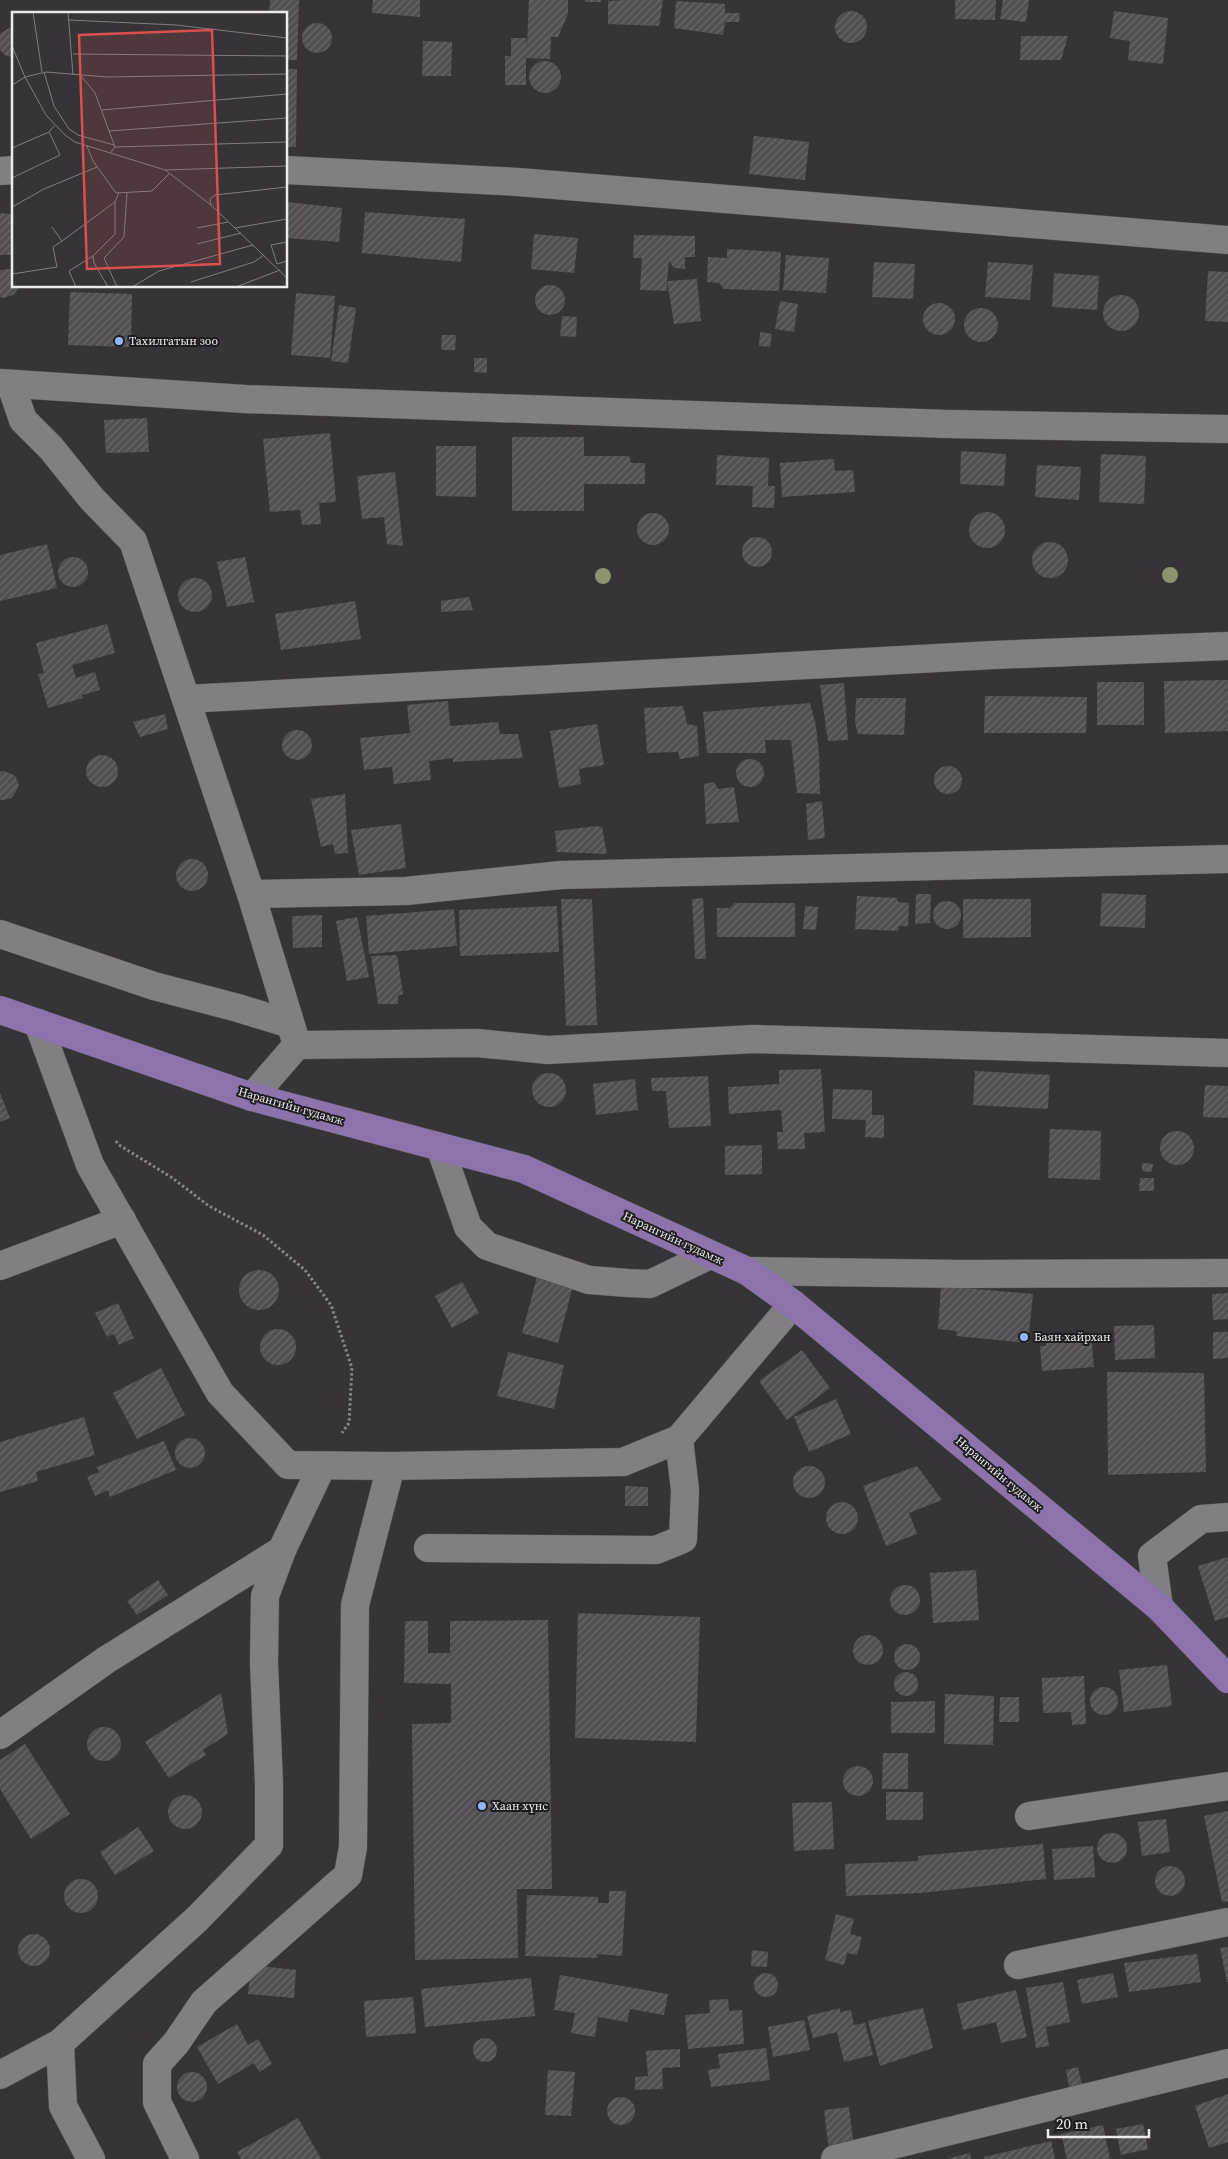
<svg xmlns="http://www.w3.org/2000/svg" width="1228" height="2159" font-family="'Source Serif 4',serif">
	<defs>
		<pattern id="building-hatch" width="6" height="6" patternUnits="userSpaceOnUse" patternTransform="scale(1.25)"><rect width="6" height="6" fill="#514f53"/><path d="M-1 1l2-2M0 6l6-6M5 7l2-2" fill="none" stroke="#6a686c"/></pattern>
	</defs>
	<rect width="100%" height="100%" fill="#373438"/>
	<!-- building -->
	<g fill="url(#building-hatch)">
		<polygon points="270,0 299,0 297,60 286,60 286,14 269,14"/>
		<polygon points="373,0 420,0 420,17 372,13"/>
		<polygon points="529,0 568,0 568,14 558,37 551,37 550,59 526,58 526,85 505,85 505,56 511,56 511,38 526,38 527,46"/>
		<rect x="585" y="0" width="16" height="2"/>
		<polygon points="624,0 663,0 659,26 608,24 608,1"/>
		<polygon points="955,0 996,0 995,20 955,19"/>
		<polygon points="1003,0 1029,0 1026,22 1000,19"/>
		<polygon points="676,1 725,4 725,13 740,13 739,22 725,22 723,35 674,28"/>
		<polygon points="1114,11 1168,18 1163,64 1128,60 1130,41 1110,38"/>
		<circle cx="851" cy="27" r="16"/>
		<circle cx="317" cy="38" r="15"/>
		<polygon points="14,28 14,57 6,56 0,50 0,34 7,29"/>
		<polygon points="1021,36 1068,36 1061,60 1020,60"/>
		<polygon points="423,41 452,42 451,76 422,76"/>
		<circle cx="545" cy="77" r="16"/>
		<polygon points="286,69 297,69 296,147 286,147"/>
		<polygon points="754,136 809,142 805,180 749,174"/>
		<polygon points="286,202 342,208 339,242 286,238"/>
		<polygon points="365,212 465,219 461,262 362,253"/>
		<polygon points="0,213 12,214 12,255 0,255"/>
		<polygon points="534,234 578,238 574,273 531,269"/>
		<polygon points="634,235 695,236 695,257 685,257 685,269 674,268 669,261 667,281 697,279 701,321 674,324 667,281 667,291 640,290 642,258 633,258"/>
		<polygon points="727,249 781,252 779,291 724,289 719,283 707,282 708,257 727,258"/>
		<polygon points="786,255 829,258 826,293 783,290"/>
		<polygon points="874,262 915,264 913,299 872,297"/>
		<polygon points="988,262 1033,265 1030,300 985,297"/>
		<polygon points="9,269 14,271 14,286 20,286 19,288 13,295 4,298 0,297 0,270"/>
		<polygon points="1208,271 1228,272 1228,322 1205,321"/>
		<polygon points="1054,273 1099,276 1097,310 1052,307"/>
		<circle cx="550" cy="300" r="15"/>
		<polygon points="70,292 132,294 131,347 68,345"/>
		<polygon points="296,293 335,296 330,358 291,355"/>
		<circle cx="1121" cy="313" r="18"/>
		<polygon points="780,301 798,304 794,332 775,329"/>
		<circle cx="939" cy="319" r="16"/>
		<polygon points="339,305 356,308 348,363 331,361"/>
		<circle cx="981" cy="325" r="17"/>
		<polygon points="562,316 577,317 576,337 560,336"/>
		<polygon points="760,332 772,334 770,347 759,346"/>
		<polygon points="442,335 456,335 455,350 441,350"/>
		<polygon points="474,358 487,358 487,373 474,372"/>
		<polygon points="147,418 149,452 106,453 104,420"/>
		<polygon points="330,433 336,502 319,503 321,524 302,525 300,510 270,512 263,439"/>
		<polygon points="512,437 584,437 584,456 629,456 631,463 645,463 645,484 584,484 584,511 512,511"/>
		<polygon points="436,446 476,446 476,497 436,496"/>
		<polygon points="961,451 1006,454 1004,486 960,484"/>
		<polygon points="1101,454 1146,456 1144,504 1099,502"/>
		<polygon points="717,455 769,458 768,486 775,486 774,508 752,507 753,486 716,485"/>
		<polygon points="834,459 835,471 853,470 855,492 782,497 780,463"/>
		<polygon points="1037,465 1081,467 1079,500 1035,497"/>
		<polygon points="395,472 403,546 387,544 384,517 362,519 357,476"/>
		<circle cx="987" cy="530" r="18"/>
		<circle cx="653" cy="529" r="16"/>
		<circle cx="757" cy="552" r="15"/>
		<circle cx="1050" cy="560" r="18"/>
		<polygon points="47,544 57,588 0,601 0,555"/>
		<circle cx="73" cy="572" r="15"/>
		<polygon points="245,557 254,602 227,607 217,562"/>
		<circle cx="195" cy="595" r="17"/>
		<polygon points="469,597 473,610 441,612 441,601"/>
		<polygon points="355,601 361,639 281,650 275,614"/>
		<polygon points="107,624 115,653 72,665 76,678 95,672 100,690 82,695 83,698 48,708 38,674 44,673 36,643"/>
		<polygon points="1228,680 1228,731 1165,733 1164,681"/>
		<rect x="1097" y="682" width="47" height="43"/>
		<polygon points="844,683 848,740 828,741 820,685"/>
		<polygon points="985,696 1087,697 1086,733 984,733"/>
		<polygon points="856,698 906,698 904,735 858,734 855,723"/>
		<polygon points="448,701 450,726 498,722 500,734 518,734 523,758 453,762 453,758 429,761 431,780 394,784 392,767 364,770 360,738 410,733 407,705"/>
		<polygon points="810,703 816,726 819,754 820,794 797,793 791,740 765,740 766,753 707,753 703,712"/>
		<polygon points="683,706 687,724 697,726 699,756 680,759 678,752 647,753 644,708"/>
		<polygon points="165,714 168,729 140,737 133,722"/>
		<polygon points="597,724 604,765 579,769 581,784 559,788 550,731"/>
		<circle cx="297" cy="745" r="15"/>
		<circle cx="102" cy="771" r="16"/>
		<circle cx="750" cy="773" r="14"/>
		<circle cx="948" cy="780" r="14"/>
		<polygon points="3,771 12,774 16,777 19,786 12,798 3,800 0,800 0,772"/>
		<polygon points="714,782 718,789 734,787 739,822 706,824 704,784"/>
		<polygon points="345,794 348,853 335,854 333,844 321,847 311,799"/>
		<polygon points="822,801 825,838 808,840 806,804"/>
		<polygon points="401,824 406,868 359,875 351,830"/>
		<polygon points="596,826 602,827 607,854 557,852 555,831"/>
		<circle cx="192" cy="875" r="16"/>
		<polygon points="1102,893 1146,895 1145,928 1100,926"/>
		<polygon points="916,894 931,894 930,923 915,924"/>
		<polygon points="857,896 897,898 898,902 909,903 908,926 899,926 898,931 855,929"/>
		<polygon points="703,898 706,959 695,959 692,899"/>
		<polygon points="561,899 592,899 597,1025 566,1026"/>
		<polygon points="963,899 1031,899 1031,937 963,938"/>
		<circle cx="947" cy="915" r="14"/>
		<polygon points="734,903 795,903 795,937 717,937 717,908 730,908"/>
		<polygon points="557,906 559,952 460,956 459,910"/>
		<polygon points="805,906 818,907 816,930 803,929"/>
		<polygon points="454,909 457,946 369,954 366,916"/>
		<polygon points="322,915 322,947 293,948 292,916"/>
		<polygon points="357,917 369,977 347,981 336,921"/>
		<polygon points="397,955 403,994 398,996 398,1004 378,1004 371,956"/>
		<polygon points="821,1069 825,1132 804,1133 805,1149 778,1149 777,1132 783,1132 781,1110 729,1114 728,1087 779,1084 779,1070"/>
		<polygon points="975,1071 1050,1075 1048,1109 973,1105"/>
		<circle cx="549" cy="1090" r="17"/>
		<polygon points="708,1076 711,1126 669,1128 666,1091 652,1091 651,1078"/>
		<polygon points="635,1079 638,1110 596,1115 593,1084"/>
		<polygon points="1205,1085 1228,1086 1228,1118 1203,1117"/>
		<polygon points="833,1089 872,1090 872,1115 884,1115 884,1138 865,1137 866,1120 832,1119"/>
		<polygon points="0,1093 10,1118 0,1122"/>
		<polygon points="1050,1129 1101,1131 1100,1180 1048,1178"/>
		<circle cx="1177" cy="1148" r="17"/>
		<polygon points="762,1145 762,1174 725,1175 725,1146"/>
		<polygon points="1142,1163 1153,1164 1152,1172 1142,1171"/>
		<polygon points="1140,1178 1154,1178 1154,1191 1139,1191"/>
		<circle cx="259" cy="1290" r="20"/>
		<polygon points="538,1273 574,1282 558,1343 522,1333"/>
		<polygon points="462,1282 479,1313 452,1328 435,1296"/>
		<polygon points="941,1286 1033,1294 1028,1343 956,1336 957,1331 938,1329"/>
		<polygon points="1228,1293 1228,1319 1213,1320 1212,1294"/>
		<polygon points="118,1303 134,1338 119,1345 114,1334 107,1337 95,1313"/>
		<polygon points="1154,1325 1155,1358 1115,1360 1114,1326"/>
		<circle cx="278" cy="1347" r="18"/>
		<polygon points="1213,1332 1228,1332 1228,1358 1213,1359"/>
		<polygon points="1091,1333 1094,1367 1042,1371 1040,1346 1046,1346 1045,1336"/>
		<polygon points="802,1350 830,1388 787,1420 759,1381"/>
		<polygon points="508,1352 564,1365 554,1409 497,1396"/>
		<polygon points="161,1368 185,1415 137,1439 113,1393"/>
		<polygon points="1107,1372 1204,1373 1206,1472 1108,1475"/>
		<polygon points="836,1399 851,1434 809,1452 794,1417"/>
		<polygon points="84,1417 95,1455 36,1472 38,1481 0,1492 0,1442"/>
		<circle cx="190" cy="1453" r="15"/>
		<polygon points="164,1441 176,1470 110,1497 108,1490 95,1496 87,1477 99,1472 97,1467"/>
		<circle cx="809" cy="1482" r="16"/>
		<polygon points="917,1466 942,1500 909,1513 917,1534 886,1546 863,1486"/>
		<polygon points="625,1486 648,1487 648,1506 625,1506"/>
		<circle cx="842" cy="1518" r="16"/>
		<polygon points="1228,1557 1228,1617 1215,1621 1198,1566"/>
		<polygon points="976,1570 979,1620 933,1623 930,1573"/>
		<polygon points="158,1580 168,1595 137,1615 127,1601"/>
		<circle cx="905" cy="1600" r="15"/>
		<polygon points="578,1613 700,1617 696,1742 575,1738"/>
		<polygon points="548,1620 552,1889 517,1889 518,1958 415,1960 412,1724 451,1723 451,1684 404,1683 405,1621 428,1621 428,1653 450,1653 450,1621"/>
		<circle cx="868" cy="1650" r="15"/>
		<circle cx="907" cy="1657" r="13"/>
		<polygon points="1167,1665 1172,1706 1124,1712 1119,1670"/>
		<circle cx="906" cy="1684" r="12"/>
		<polygon points="1084,1676 1086,1724 1072,1725 1071,1712 1043,1713 1042,1678"/>
		<circle cx="1104" cy="1701" r="14"/>
		<polygon points="221,1693 228,1734 203,1750 206,1755 169,1778 145,1742"/>
		<polygon points="945,1694 994,1696 993,1745 944,1744"/>
		<polygon points="1000,1697 1019,1697 1019,1722 999,1722"/>
		<polygon points="935,1701 935,1733 891,1733 891,1702"/>
		<circle cx="104" cy="1744" r="17"/>
		<polygon points="25,1744 70,1814 31,1839 0,1789 0,1760"/>
		<polygon points="883,1753 908,1753 908,1789 882,1789"/>
		<circle cx="858" cy="1781" r="15"/>
		<rect x="886" y="1792" width="37" height="28"/>
		<circle cx="185" cy="1812" r="17"/>
		<polygon points="832,1802 834,1849 794,1851 792,1803"/>
		<polygon points="1228,1811 1228,1901 1222,1902 1204,1816"/>
		<polygon points="1166,1819 1170,1852 1142,1856 1138,1822"/>
		<polygon points="138,1827 154,1851 115,1875 100,1852"/>
		<circle cx="1112" cy="1848" r="15"/>
		<polygon points="1043,1844 1046,1879 921,1893 846,1896 845,1864 918,1861 918,1856"/>
		<polygon points="1093,1846 1095,1877 1054,1880 1052,1849"/>
		<circle cx="1170" cy="1881" r="15"/>
		<circle cx="81" cy="1896" r="17"/>
		<polygon points="609,1891 626,1891 622,1956 596,1954 598,1958 525,1956 527,1895 598,1897 598,1903 609,1903"/>
		<polygon points="836,1914 854,1919 850,1934 862,1937 857,1955 847,1953 844,1965 825,1960"/>
		<circle cx="34" cy="1950" r="16"/>
		<polygon points="1228,1947 1228,1982 1227,1982 1220,1948"/>
		<polygon points="752,1950 768,1952 767,1967 751,1966"/>
		<polygon points="1197,1954 1201,1982 1129,1992 1124,1963"/>
		<polygon points="251,1965 296,1970 294,1998 248,1994"/>
		<circle cx="766" cy="1985" r="12"/>
		<polygon points="1113,1973 1118,1997 1082,2004 1077,1980"/>
		<polygon points="560,1975 668,1994 664,2015 630,2009 627,2022 598,2017 595,2037 571,2033 575,2013 554,2010"/>
		<polygon points="531,1978 535,2016 425,2027 421,1989"/>
		<polygon points="1063,1982 1070,2022 1046,2027 1049,2046 1036,2048 1026,1988"/>
		<polygon points="1016,1990 1027,2037 1001,2043 996,2022 963,2030 957,2004"/>
		<polygon points="413,1997 416,2033 366,2037 364,2001"/>
		<polygon points="728,1999 729,2011 742,2010 744,2044 688,2049 685,2015 710,2013 709,2000"/>
		<polygon points="840,2008 840,2012 851,2010 854,2025 865,2023 873,2055 844,2062 837,2032 813,2038 807,2016"/>
		<polygon points="923,2008 933,2048 880,2066 868,2021"/>
		<polygon points="804,2020 810,2050 773,2057 768,2027"/>
		<polygon points="237,2024 248,2045 258,2039 272,2064 259,2072 254,2063 218,2084 197,2047"/>
		<circle cx="485" cy="2050" r="12"/>
		<polygon points="766,2048 770,2080 711,2087 708,2070 720,2068 718,2054"/>
		<polygon points="680,2049 680,2067 662,2068 663,2089 635,2090 635,2077 648,2076 646,2051"/>
		<polygon points="1078,2067 1083,2090 1070,2092 1066,2070"/>
		<polygon points="548,2070 575,2072 571,2116 545,2115"/>
		<circle cx="192" cy="2087" r="15"/>
		<polygon points="1228,2094 1228,2142 1209,2148 1195,2106"/>
		<circle cx="621" cy="2111" r="14"/>
		<polygon points="849,2107 854,2147 829,2151 824,2110"/>
		<polygon points="298,2118 321,2159 241,2159 237,2152"/>
		<polygon points="1143,2124 1148,2149 1121,2155 1116,2129"/>
		<polygon points="1103,2125 1110,2159 1067,2159 1061,2134"/>
		<polygon points="1051,2141 1055,2159 985,2159 984,2157"/>
		<polygon points="970,2153 971,2159 950,2159 950,2158"/>
	</g>
	<g fill="none" stroke-linecap="round" stroke-linejoin="round">
		<!-- minor casing -->
		<g stroke="#545255" stroke-width="29">
			<g id="minor">
				<polyline points="286,170 518,182 1228,240"/>
				<polyline points="0,171 14,170"/>
				<polyline points="0,383 245,399 948,424 1228,429"/>
				<polyline points="11,385 23,420 51,448 92,499 133,541 251,894 297,1045 252,1097"/>
				<polyline points="186,699 993,655 1228,646"/>
				<polyline points="251,894 406,891 561,875 1228,859"/>
				<polyline points="0,934 154,986 238,1008 290,1024"/>
				<polyline points="38,1023 90,1165 220,1393 288,1465 391,1466 623,1462 679,1439 793,1304"/>
				<polyline points="297,1045 477,1043 548,1050 754,1039 1228,1053"/>
				<polyline points="440,1147 468,1227 487,1246 589,1280 628,1283 650,1284 710,1255"/>
				<polyline points="0,1266 122,1220"/>
				<polyline points="747,1271 963,1274 1228,1273"/>
				<polyline points="428,1548 656,1550 683,1539 685,1490 679,1439"/>
				<polyline points="1159,1607 1152,1556 1201,1519 1228,1517"/>
				<polyline points="0,1735 106,1660 282,1550 322,1466"/>
				<polyline points="1029,1816 1228,1786"/>
				<polyline points="1018,1965 1228,1922"/>
				<polyline points="60,2043 63,2106 91,2159"/>
				<polyline points="0,2075 60,2043 197,1919 269,1845 269,1784 264,1662 265,1596 282,1550"/>
				<polyline points="185,2159 157,2102 157,2064 176,2043 204,2002 348,1875 353,1847 355,1605 391,1466"/>
				<polyline points="835,2159 1228,2063"/>
			</g>
		</g>
		<!-- major casing -->
		<g stroke="#545255" stroke-width="29">
			<polyline id="major" points="0,1010 252,1097 524,1169 747,1271 793,1304 1159,1607 1228,1679"/>
		</g>
		<!-- path -->
		<polyline stroke="#878588" stroke-width="3" stroke-dasharray="2.5 2.5" stroke-linecap="butt" points="116,1141 119,1145 171,1177 209,1206 263,1235 305,1270 331,1305 352,1368 349,1423 342,1433"/>
		<!-- minor -->
		<use href="#minor" stroke="#827e83" stroke-width="28"/>
		<!-- major -->
		<use href="#major" stroke="#8c73ac" stroke-width="28"/>
	</g>
	<!-- trees -->
	<g fill="#8d936e">
		<circle cx="1170" cy="575" r="8"/>
		<circle cx="603" cy="576" r="8"/>
	</g>
	<!-- markers -->
	<g fill="#93b7fd" stroke="#1e1c1e" stroke-width="2">
		<circle cx="119" cy="341" r="5"/>
		<circle cx="1024" cy="1337" r="5"/>
		<circle cx="482" cy="1806" r="5"/>
	</g>
	<g text-anchor="middle" stroke-width="4" stroke-linejoin="round" paint-order="stroke">
		<!-- poi labels -->
		<g font-size="12" fill="#eceaed" stroke="#1e1c1e" text-anchor="start">
			<text x="129" y="345">Тахилгатын зоо</text>
			<text x="1034" y="1341">Баян хайрхан</text>
			<text x="492" y="1810">Хаан хүнс</text>
		</g>
		<!-- street labels -->
		<g font-size="12" fill="#eceaed" stroke="#1e1c1e">
			<text transform="translate(291 1106) rotate(16)" y="4">Нарангийн гудамж</text>
			<text transform="translate(673 1238) rotate(25)" y="4">Нарангийн гудамж</text>
			<text transform="translate(999 1474) rotate(40)" y="4">Нарангийн гудамж</text>
		</g>
	</g>
	<!-- overview -->
	<g transform="translate(12 12)">
		<rect width="275" height="275" fill="#373438"/>
		<path fill="none" stroke="#7f7d80" stroke-width="1" d="M21 0 30 60M56 0 61 63M57 8 164 13 275 26M0 34 13 65 34 103 53 123 63 130 153 158 199 193 275 266M61 42 275 44M32 60 42 94 57 117 66 123 102 133M69 64 83 81 103 135 98 141M13 65 34 60 95 65 275 62M0 73 13 65M90 98 275 82M97 119 275 106M75 134 81 149 104 181 140 179 158 161M103 135 275 130M0 136 37 120M153 158 275 154M0 166 48 143 37 120 42 114M199 193 198 187 203 183 275 175M0 195 32 177 85 155M40 215 50 229 103 190 107 180M185 216 216 210M223 216 275 207M275 230 259 233 265 252 275 249M185 232 229 221M81 244 82 251 96 275M0 262 45 255 41 235 50 229M179 270 242 250 252 243M64 275 57 259 81 244 103 222V190M105 275 92 246 112 225 115 180M120 275 147 259 241 233M224 275 268 258"/>
		<path fill="#da4f4f" fill-opacity="0.15" stroke="#da4f4f" stroke-width="2.5" d="M200 18 208 252 75 257 67 23Z"/>
		<rect width="275" height="275" fill="none" stroke="#eceaed" stroke-width="2.5"/>
	</g>
	<!-- scale -->
	<path d="M1048 2129v8h101v-8" fill="none" stroke="#eceaed" stroke-width="2.5"/>
	<text x="1056" y="2129" font-size="15" fill="#eceaed" stroke="#1e1c1e" stroke-width="4" paint-order="stroke">20 m</text>
</svg>
